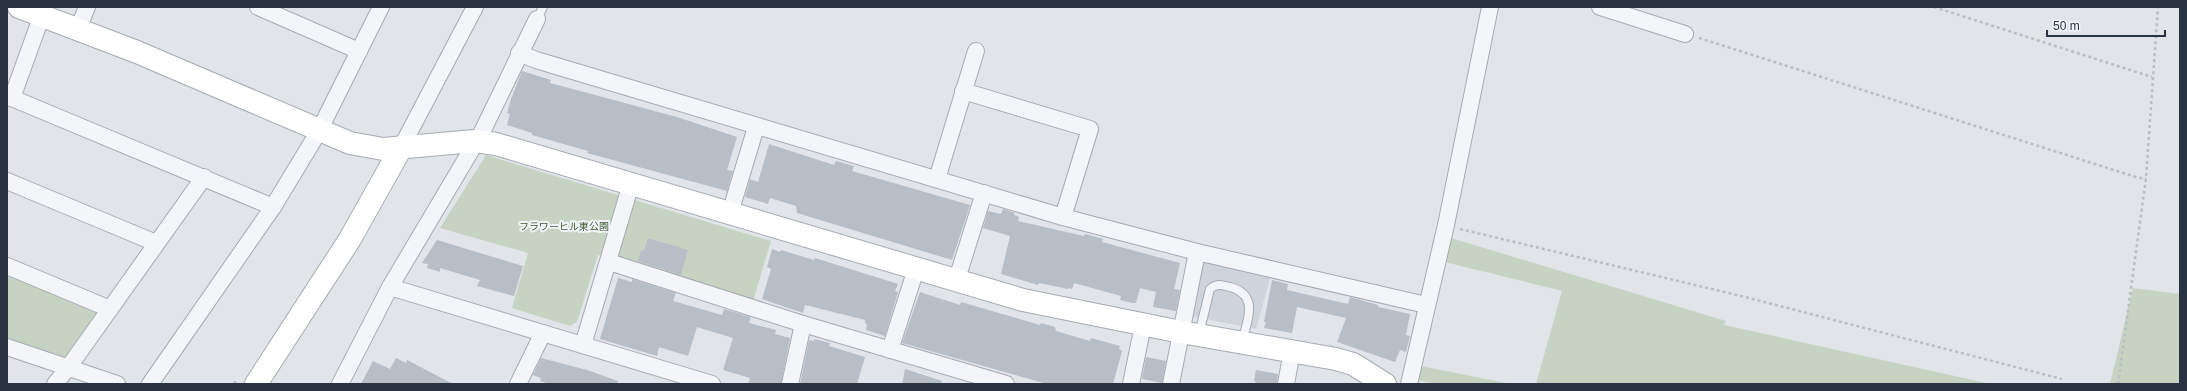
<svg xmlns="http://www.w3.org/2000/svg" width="2187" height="391" font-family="Helvetica,'Noto Sans JP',sans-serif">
	<rect width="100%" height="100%" fill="#e1e4e9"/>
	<!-- built -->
	<polygon fill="#cfd4db" points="1208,260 1271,275 1256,329 1191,316 1201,264"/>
	<!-- green -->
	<g fill="#c7d3c2">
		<polygon points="486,155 771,241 753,301 598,255 577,322 570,326 512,308 528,253 440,228"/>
		<polygon points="1451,238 1726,321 1724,325 1991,384 1536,384 1562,291 1445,262"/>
		<polygon points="7,272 95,309 97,316 69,356 62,357 7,340"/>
		<polygon points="2133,288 2180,294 2180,384 2110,384"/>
		<polygon points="1421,366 1511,384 1437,384 1416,380"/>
	</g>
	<!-- building -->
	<g fill="#b8bec6">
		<polygon points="522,71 551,80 550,83 677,117 737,137 727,170 733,171 727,191 587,153 588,151 532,135 532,133 507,125 510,114 507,113 511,99"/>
		<polygon points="769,144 834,165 836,161 854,166 852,171 970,205 952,260 797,213 796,206 770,198 768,204 745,197 750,179 758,182"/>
		<polygon points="1003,209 1015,213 1014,215 1019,217 1018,221 1084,236 1085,234 1103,239 1102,242 1180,263 1174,289 1180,290 1176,311 1153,307 1156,292 1140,288 1136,303 1132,303 1120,300 1121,296 1074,283 1072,289 1068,288 1068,289 1039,283 1038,285 1001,274 1010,236 983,228 988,211 1001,214"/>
		<polygon points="648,238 688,250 681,275 638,261 641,250 644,251"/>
		<polygon points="437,240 523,266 514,296 477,286 480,280 440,268 440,272 427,268 428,264 422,263"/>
		<polygon points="772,249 780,252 781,250 814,260 815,258 898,284 895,291 898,292 885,336 866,330 867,324 865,323 865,320 805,305 803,313 762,299 771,269 767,267"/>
		<polygon points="618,278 632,282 632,279 676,293 673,301 722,315 724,309 751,317 749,323 776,330 775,334 790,338 781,384 748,384 750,378 723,370 733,338 697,327 688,356 659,347 657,356 600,339"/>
		<polygon points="1272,280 1288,284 1287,290 1348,304 1350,297 1378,305 1378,307 1410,314 1406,335 1410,336 1406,352 1400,350 1395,362 1337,342 1346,318 1297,307 1292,333 1264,328 1266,322 1264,322"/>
		<polygon points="920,292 960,305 961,302 1040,325 1041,323 1055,327 1056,331 1090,341 1091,338 1120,346 1119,349 1122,351 1113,384 1047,384 902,343"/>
		<polygon points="814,339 830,343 829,346 865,357 857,384 800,384 809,340 814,341"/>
		<polygon points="1146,357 1166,361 1162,383 1142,379"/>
		<polygon points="396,358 406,363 407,360 453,384 361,384 373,361 390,369"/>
		<polygon points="541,358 587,370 618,381 617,384 549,384 540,381 541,378 533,375"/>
		<polygon points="905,369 942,381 941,384 902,384"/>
		<polygon points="1256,370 1278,374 1277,384 1255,384 1256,382 1254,381"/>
	</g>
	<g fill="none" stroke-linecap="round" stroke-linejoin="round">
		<!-- lane casing -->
		<g stroke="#a6abb3" stroke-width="10">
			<g id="lane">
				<polyline points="537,19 543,7"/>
				<path d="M1199 334 1210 289C1217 283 1222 285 1230 287 1260 295 1247 321 1242 342"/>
			</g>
		</g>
		<!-- street casing -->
		<g stroke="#a6abb3" stroke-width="18">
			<g id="street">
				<polyline points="258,7 359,51"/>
				<polyline points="1600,7 1685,34"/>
				<polyline points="78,29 87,7"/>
				<polyline points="519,53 536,60 1063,217 1197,252 1426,305"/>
				<polyline points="963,91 1090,129 1063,217"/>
				<polyline points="7,96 273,207"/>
				<polyline points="12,98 42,15"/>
				<polyline points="401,148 475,7"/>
				<polyline points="937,179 976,51"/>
				<polyline points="7,181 156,243"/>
				<polyline points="730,213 756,127"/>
				<polyline points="609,262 803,324 1006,384"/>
				<polyline points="7,266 110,309"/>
				<polyline points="956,282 984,193"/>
				<polyline points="390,287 712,384"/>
				<polyline points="583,345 631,184"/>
				<polyline points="7,347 117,384"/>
				<polyline points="890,350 916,269"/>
				<polyline points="55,384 68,368 204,177"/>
				<polyline points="150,384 273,207 319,131 381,7"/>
				<polyline points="340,384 390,287 482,132 537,19"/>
				<polyline points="518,384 543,333"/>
				<polyline points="790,384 803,324"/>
				<polyline points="1131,384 1143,325"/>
				<polyline points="1171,384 1197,252"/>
				<polyline points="1286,384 1292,351"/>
				<polyline points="1409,384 1446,225 1490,7"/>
			</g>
		</g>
		<!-- secondary casing -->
		<g stroke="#a6abb3" stroke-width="24">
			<g id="secondary">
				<polyline points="19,7 137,52 350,143 383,149 475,141 496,144 1023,300 1181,332 1336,359 1353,364 1385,384"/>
				<polyline points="256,384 350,239 401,148"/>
			</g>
		</g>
		<!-- path -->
		<g stroke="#babfc5" stroke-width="2.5" stroke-dasharray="3 3" stroke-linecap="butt">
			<polyline points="1934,7 2152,77"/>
			<polyline points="1699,38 2139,178 2146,178"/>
			<polyline points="1460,229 1737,295 2062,379"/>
			<polyline points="234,384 237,379"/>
			<polyline points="2118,384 2146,178 2158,7"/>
		</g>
		<!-- lane -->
		<use href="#lane" stroke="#f3f5f8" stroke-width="8"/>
		<!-- street -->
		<use href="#street" stroke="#f3f5f8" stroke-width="16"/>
		<!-- secondary -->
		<use href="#secondary" stroke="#fff" stroke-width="22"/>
	</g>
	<g text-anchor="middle" stroke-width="4" stroke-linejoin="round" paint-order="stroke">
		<!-- park labels -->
		<g font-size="10" fill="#3f5d36" stroke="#f0f3f7">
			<text x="564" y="230">フラワーヒル東公園</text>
		</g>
	</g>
	<!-- border -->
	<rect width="2187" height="391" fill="none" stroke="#293341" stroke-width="16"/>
	<!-- scale -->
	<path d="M2047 30v6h118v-6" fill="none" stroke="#293341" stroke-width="2"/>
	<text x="2053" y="30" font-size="12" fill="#293341" stroke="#f0f3f7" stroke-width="3" paint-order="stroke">50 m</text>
</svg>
